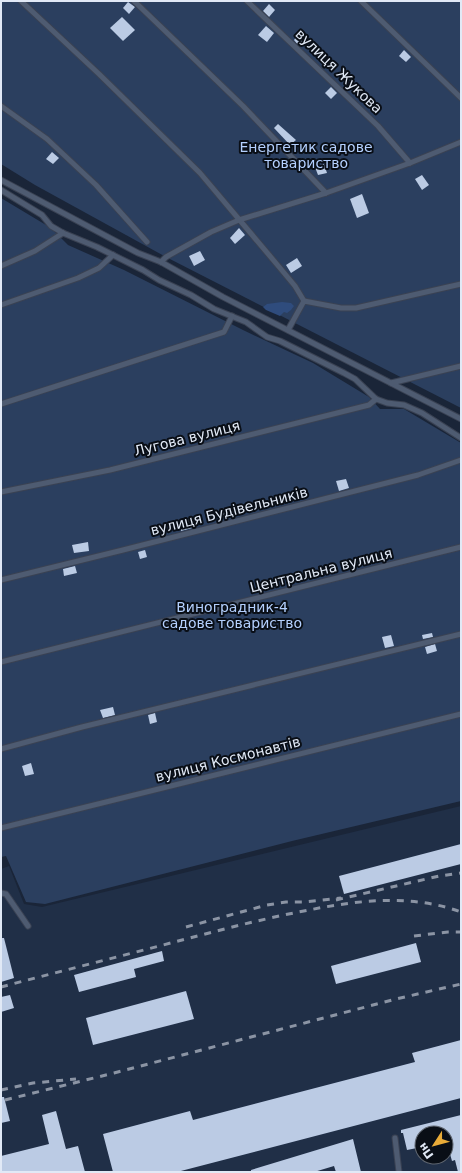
<svg xmlns="http://www.w3.org/2000/svg" width="462" height="1173" font-family="'DejaVu Sans',sans-serif">
	<rect width="100%" height="100%" fill="#1a2538"/>
	<!-- built -->
	<path fill="#202f47" fill-rule="evenodd" d="M461 806V1172H1V869L9 866 24 904 42 907ZM422 1133H446V1157H422Z"/>
	<!-- green -->
	<g fill="#2b3f5f">
		<polygon points="1,1 461,1 461,408 166,257 35,185 1,164"/>
		<polygon points="1,198 51,228 68,245 124,270 243,330 313,363 369,397 380,409 404,409 461,443 461,801 292,841 45,904 26,902 6,856 1,857"/>
	</g>
	<!-- water -->
	<polygon fill="#2f4c7d" points="282,302 291,303 294,306 291,310 287,313 284,312 280,316 266,310 263,307 267,304"/>
	<!-- building -->
	<g fill="#bbcbe4">
		<polygon points="128,2 135,7 129,14 123,8"/>
		<polygon points="269,4 275,10 269,17 263,11"/>
		<polygon points="122,17 135,30 123,41 110,28"/>
		<polygon points="266,26 274,33 267,42 258,35"/>
		<polygon points="297,36 303,41 299,46 294,40"/>
		<polygon points="404,50 411,57 406,62 399,56"/>
		<polygon points="331,87 337,93 331,99 325,93"/>
		<polygon points="278,124 296,140 290,145 274,128"/>
		<polygon points="52,152 59,158 53,164 46,159"/>
		<polygon points="324,164 327,173 318,175 315,167"/>
		<polygon points="422,175 429,185 422,190 415,179"/>
		<polygon points="362,194 369,213 357,218 350,199"/>
		<polygon points="239,228 245,235 235,244 230,238"/>
		<polygon points="200,251 205,260 194,266 189,256"/>
		<polygon points="297,258 302,266 291,273 286,265"/>
		<polygon points="346,479 349,488 339,491 336,481"/>
		<polygon points="228,507 230,515 221,518 219,510"/>
		<polygon points="189,519 192,528 181,531 178,522"/>
		<polygon points="88,542 89,551 74,553 72,545"/>
		<polygon points="145,550 147,557 140,559 138,552"/>
		<polygon points="75,566 77,573 64,576 63,569"/>
		<polygon points="432,633 433,637 423,639 422,635"/>
		<polygon points="391,635 394,646 385,648 382,637"/>
		<polygon points="435,644 437,651 427,654 425,647"/>
		<polygon points="113,707 115,715 103,718 100,710"/>
		<polygon points="155,713 157,722 150,724 148,715"/>
		<polygon points="31,763 34,774 25,776 22,766"/>
		<polygon points="461,844 461,864 344,894 339,876"/>
		<polygon points="1,938 4,938 14,978 1,982"/>
		<polygon points="416,943 421,962 336,984 331,966"/>
		<polygon points="162,951 164,961 134,969 136,977 79,992 74,975"/>
		<polygon points="186,991 194,1019 93,1045 86,1018"/>
		<polygon points="10,995 14,1008 1,1012 1,997"/>
		<polygon points="461,1040 461,1098 177,1172 113,1172 103,1134 190,1111 193,1120 415,1062 412,1053"/>
		<polygon points="1,1097 4,1097 10,1121 1,1123"/>
		<polygon points="56,1111 66,1149 78,1146 85,1172 1,1172 1,1156 49,1144 42,1115"/>
		<polygon points="461,1115 461,1172 458,1172 455,1160 452,1161 446,1140 446,1133 422,1133 422,1147 407,1150 403,1133 401,1133 401,1130"/>
		<polygon points="353,1139 361,1172 336,1172 334,1166 314,1172 251,1172 251,1170"/>
	</g>
	<g fill="none" stroke-linecap="round" stroke-linejoin="round">
		<!-- service casing -->
		<g stroke="#3a4253" stroke-width="7">
			<g id="service">
				<polyline points="21,1 99,74 200,173 280,268 295,286 304,301"/>
				<polyline points="134,1 243,106 326,193"/>
				<polyline points="247,1 378,126 410,163"/>
				<polyline points="361,1 461,98"/>
				<polyline points="1,106 47,139 96,185 147,242"/>
				<polyline points="1,180 138,253 161,262 223,297 461,419"/>
				<polyline points="1,190 42,215 51,226 63,233 97,247 143,270 159,280 191,295 214,309 246,322 267,337 280,341 344,373 355,379 376,399 387,403 404,405 422,413 461,438"/>
				<polyline points="161,262 166,257 211,232 239,220 326,193 410,163 461,142"/>
				<polyline points="1,266 35,251 63,233"/>
				<polyline points="1,305 78,278 99,268 113,255"/>
				<polyline points="288,330 304,301 341,308 356,308 461,284"/>
				<polyline points="391,383 461,366"/>
				<polyline points="1,404 224,332 232,316"/>
				<polyline points="1,492 110,470 369,405 376,399"/>
				<polyline points="1,580 123,550 418,475 461,460"/>
				<polyline points="1,662 461,547"/>
				<polyline points="1,749 82,727 461,634"/>
				<polyline points="1,828 461,714"/>
				<polyline points="1,893 6,894 28,926"/>
				<polyline points="395,1138 399,1172"/>
			</g>
		</g>
		<!-- service -->
		<use href="#service" stroke="#4e5b71" stroke-width="5"/>
		<!-- rail -->
		<g stroke="#8b94a4" stroke-width="3" stroke-dasharray="7 7" stroke-linecap="butt">
			<polyline points="336,900 439,876 461,873"/>
			<polyline points="186,927 267,905 286,902 304,902 341,898"/>
			<polyline points="414,936 448,932 461,932"/>
			<path d="M1 987C61 971 122 956 182 940 224 929 266 918 309 910 359 900 412 894 461 912"/>
			<polyline points="1,1090 33,1083 76,1079"/>
			<polyline points="5,1100 114,1073 396,999 461,984"/>
		</g>
	</g>
	<g text-anchor="middle" stroke-width="4" stroke-linejoin="round" paint-order="stroke">
		<!-- street labels -->
		<g font-size="14" fill="#e1e9f6" stroke="#090e16">
			<text transform="translate(339 71) rotate(44)" y="5">вулиця Жукова</text>
			<text transform="translate(187 438) rotate(-14)" y="5">Лугова вулиця</text>
			<text transform="translate(229 511) rotate(-14)" y="5">вулиця Будівельників</text>
			<text transform="translate(321 570) rotate(-14)" y="5">Центральна вулиця</text>
			<text transform="translate(228 759) rotate(-14)" y="5">вулиця Космонавтів</text>
		</g>
		<!-- park labels -->
		<g font-size="14" fill="#b4d0fe" stroke="#090e16">
			<text x="306" y="152">Енергетик садове<tspan x="306" dy="16">товариство</tspan></text>
			<text x="232" y="612">Виноградник-4<tspan x="232" dy="16">садове товариство</tspan></text>
		</g>
	</g>
	<!-- border -->
	<rect width="462" height="1173" fill="none" stroke="#e1e9f6" stroke-width="4"/>
	<!-- north arrow -->
	<g transform="translate(434 1145) rotate(234)"><circle r="19" fill="#090e16" stroke="#5f6670"/>
	<path d="M0-3L7 15L0 10L-7 15Z" fill="#e9ab38"/>
	<text y="-6" font-size="11" font-weight="bold" text-anchor="middle" fill="#e1e9f6">Пн</text>
	</g>
</svg>
